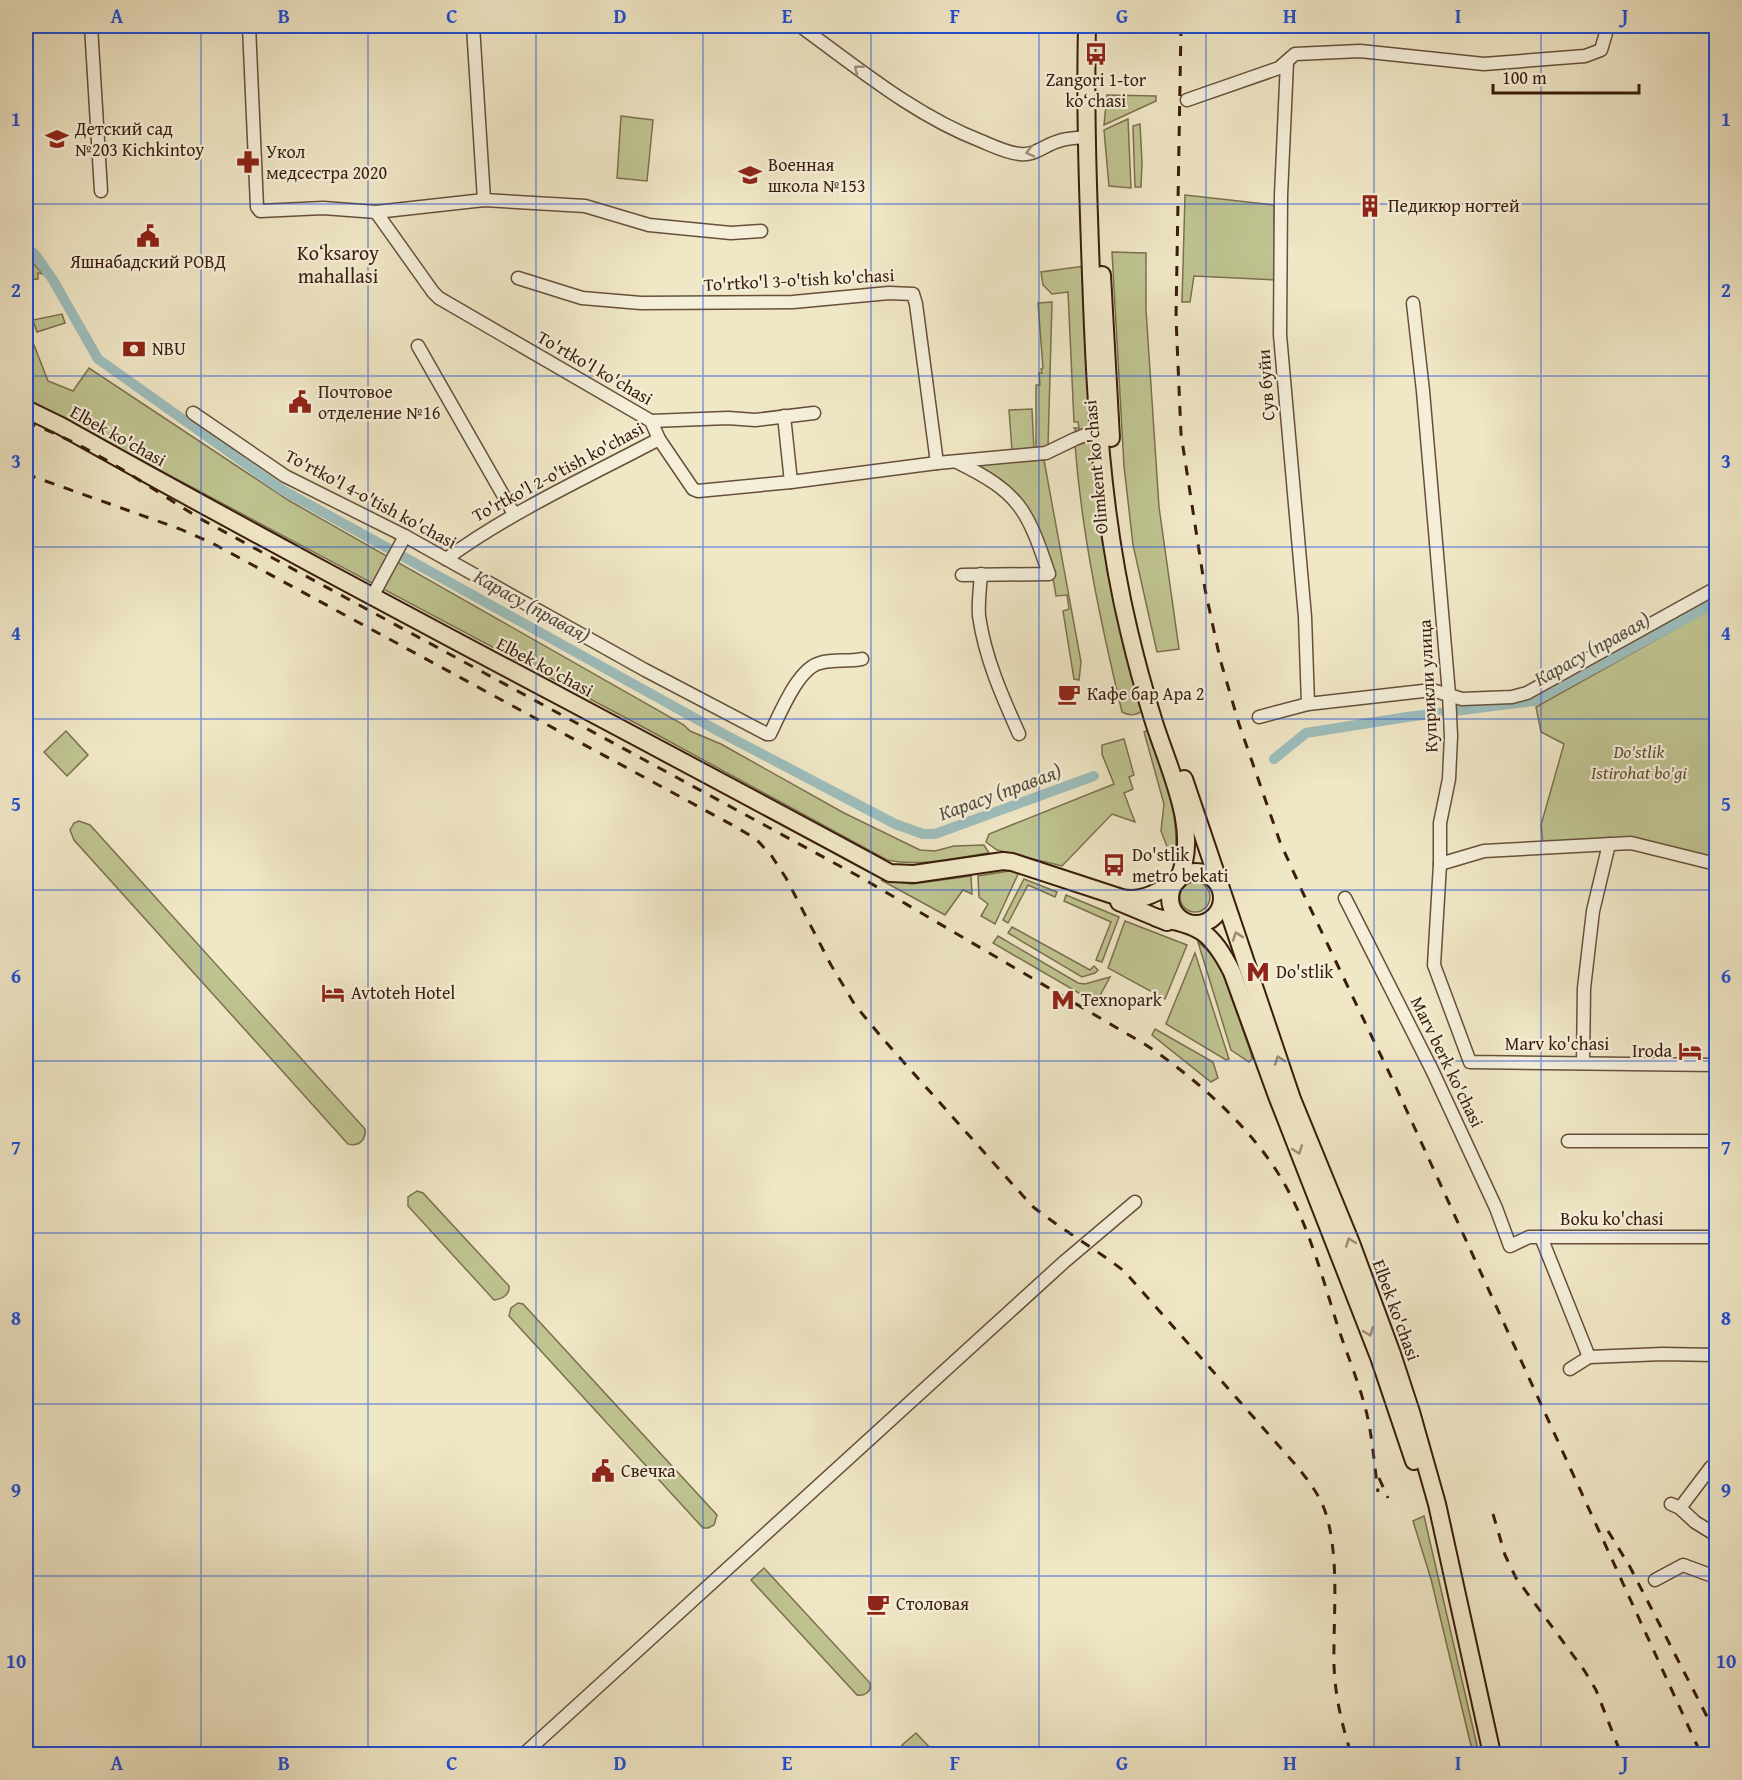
<svg xmlns="http://www.w3.org/2000/svg" width="1742" height="1780" font-family="'Gentium Book Plus',serif">
	<rect width="100%" height="100%" fill="#f0e7c6"/>
	<filter id="stains"><feTurbulence type="fractalNoise" baseFrequency=".00333" numOctaves="4"/><feColorMatrix values="0 0 0 0 .2 0 0 0 0 .09 0 0 0 0 .02 0 0 0 .5 -.17"/></filter>
	<radialGradient id="worn" r=".72"><stop offset=".6" stop-color="#630" stop-opacity="0"/><stop offset="1" stop-color="#630" stop-opacity=".3"/></radialGradient>
	<!-- green -->
	<g fill="#bfc491" stroke="#7c704e" stroke-width="1.5">
		<polygon points="1107,95 1156,96 1156,101 1104,125"/>
		<polygon points="621,116 653,120 647,181 617,178"/>
		<polygon points="1128,119 1131,188 1109,186 1104,130"/>
		<polygon points="1140,124 1142,162 1141,187 1135,187 1133,126"/>
		<polygon points="1185,195 1274,205 1275,280 1194,276 1190,302 1182,302"/>
		<polygon points="1112,252 1146,253 1146,310 1159,507 1179,649 1157,652 1133,545 1124,466"/>
		<polygon points="26,255 43,274 38,273 38,279 26,280"/>
		<polygon points="1084,266 1092,431 1077,432 1074,428 1079,428 1078,422 1074,422 1068,292 1052,294 1043,285 1041,272"/>
		<polygon points="1052,302 1048,447 1036,450 1036,385 1040,385 1039,373 1042,373 1041,369 1043,368 1038,303"/>
		<polygon points="62,314 65,323 37,332 33,320"/>
		<path d="M34 345 48 381 73 391 89 368 288 500 684 725 690 731 721 744 844 813 920 850 935 851 954 846 984 845 989 853C955 858 921 867 887 860L641 726 26 399V348Z"/>
		<polygon points="1032,409 1034,450 1012,451 1009,410"/>
		<path d="M1094 440 1143 709C1138 716 1129 716 1122 712 1101 624 1082 536 1075 445Z"/>
		<path d="M1044 460 1081 662 1079 680 1074 679 1063 611 1069 609 1067 595 1056 596C1052 563 1035 521 1015 493 1005 480 988 471 974 463Z"/>
		<polygon points="1716,606 1716,857 1629,840 1543,844 1541,825 1564,744 1541,732 1536,707"/>
		<path d="M1148 730C1161 769 1184 822 1173 862L1161 831 1164 804 1144 732Z"/>
		<polygon points="66,731 88,755 67,776 44,752"/>
		<polygon points="1124,739 1134,775 1129,777 1133,789 1124,793 1135,822 1112,814 1062,866 997,850 986,842 989,834 1114,784 1102,754 1102,745"/>
		<path d="M79 821 90 825 365 1129C366 1140 359 1147 348 1144L74 840 70 830 74 823Z"/>
		<polygon points="1009,871 1019,872 995,924 981,916 988,904 979,897 978,876"/>
		<polygon points="971,876 972,894 963,890 945,915 881,880 912,884"/>
		<polygon points="1024,879 1057,892 1055,897 1028,885 1008,923 1003,920"/>
		<circle cx="1195" cy="897" r="15"/>
		<polygon points="1066,895 1119,917 1102,962 1096,960 1111,922 1064,901"/>
		<polygon points="1125,921 1187,945 1165,999 1108,968"/>
		<polygon points="1012,927 1090,970 1094,966 1098,970 1095,973 1082,977 1008,933"/>
		<polygon points="998,936 1078,983 1085,984 1110,977 1096,1003 993,943"/>
		<polygon points="1198,942 1218,960 1251,1053 1252,1059 1249,1062 1231,1050"/>
		<polygon points="1195,953 1229,1059 1226,1060 1166,1024"/>
		<polygon points="1155,1029 1213,1062 1218,1078 1211,1082 1152,1035"/>
		<path d="M417 1191 423 1193 509 1286C510 1295 502 1299 494 1300L408 1206V1197Z"/>
		<polygon points="518,1303 523,1304 717,1515 714,1525 708,1528 703,1528 509,1316 511,1308"/>
		<polygon points="1424,1516 1479,1754 1473,1754 1431,1579 1413,1521"/>
		<path d="M764 1568 870 1683C872 1692 865 1696 857 1695L751 1580Z"/>
		<polygon points="916,1733 936,1754 911,1754 902,1745"/>
	</g>
	<g fill="none" stroke-linecap="round" stroke-linejoin="round">
		<!-- canal -->
		<g stroke="#9dbebd" stroke-width="10">
			<polyline points="26,252 34,253 53,280 98,359 281,489 722,733 895,824 923,834 935,834 1094,776"/>
			<polyline points="1274,759 1306,733 1407,717 1534,701 1716,602"/>
		</g>
		<!-- minor casing -->
		<g stroke="#674f3a" stroke-width="15">
			<g id="minor">
				<polyline points="91,26 101,191"/>
				<polyline points="249,26 257,207 260,211 323,208 376,212 484,200 585,206 649,225 731,233 761,231"/>
				<polyline points="473,26 484,200"/>
				<path d="M800 26C858 68 914 115 981 141 993 146 1007 153 1020 154 1035 156 1046 144 1059 141 1067 138 1077 138 1086 137"/>
				<polyline points="1287,62 1281,195 1280,335 1305,617 1308,704"/>
				<polyline points="1187,100 1279,68 1295,54 1360,51 1484,64 1585,56 1601,50 1608,26"/>
				<polyline points="376,212 433,292 439,298 651,421 659,439 693,489 698,491 791,482 937,463 1046,453 1075,439 1085,435 1099,434"/>
				<polyline points="518,278 582,298 641,303 793,302 889,293 913,294 916,304 937,463"/>
				<polyline points="1413,303 1423,391 1449,694 1451,736 1449,779 1440,823 1440,864 1434,965 1470,1062 1716,1065"/>
				<polyline points="418,346 514,514"/>
				<path d="M193 413 285 476 405 536 645 670 767 734H770C780 714 798 668 820 663 834 659 848 662 862 659"/>
				<polyline points="784,416 791,482"/>
				<polyline points="651,421 728,418 755,420 814,413"/>
				<path d="M957 462C1020 493 1027 509 1049 574L962 575"/>
				<path d="M446 559C512 511 587 477 659 439"/>
				<path d="M981 574C980 588 978 603 979 616 985 658 1002 696 1019 734"/>
				<polyline points="372,597 405,536"/>
				<polyline points="1259,717 1308,704 1432,690 1462,699 1512,697 1527,693 1716,588"/>
				<polyline points="1440,864 1484,851 1631,843 1716,864"/>
				<polyline points="1345,898 1432,1070 1496,1208 1510,1246 1529,1237 1716,1237"/>
				<polyline points="1583,1062 1584,988 1593,911 1609,844"/>
				<polyline points="1568,1141 1716,1141"/>
				<polyline points="1541,1237 1589,1357"/>
				<polyline points="1570,1369 1589,1357 1663,1354 1716,1355"/>
				<polyline points="1671,1504 1680,1508 1695,1522 1716,1535"/>
				<polyline points="1680,1508 1711,1467 1716,1467"/>
				<polyline points="1655,1580 1683,1565 1710,1575 1716,1574"/>
				<polyline points="524,1754 1064,1262 1135,1202"/>
			</g>
		</g>
		<!-- major casing -->
		<g stroke="#391c0c" stroke-width="20">
			<g id="major">
				<polyline points="1102,275 1111,438"/>
				<path d="M26 409 61 426C335 580 614 723 890 873L914 874 1003 861 1012 862 1122 898C1143 903 1160 890 1177 881 1203 834 1167 766 1153 719 1144 690 1136 661 1129 631 1101 515 1095 395 1091 275 1088 192 1085 109 1087 26"/>
				<polyline points="1184,779 1292,1099 1351,1243 1392,1354 1411,1412 1437,1504 1492,1754"/>
				<circle cx="1196" cy="898" r="26"/>
				<polyline points="1119,902 1167,922"/>
				<path d="M1157 918C1200 924 1212 933 1232 972L1277 1096 1379 1357 1414 1461"/>
			</g>
		</g>
		<!-- minor -->
		<use href="#minor" stroke="#f5efda" stroke-width="12"/>
		<!-- major -->
		<use href="#major" stroke="#f0e7c6" stroke-width="16"/>
		<!-- rail -->
		<g stroke="#391c0c" stroke-width="3" stroke-dasharray="10 10" stroke-linecap="butt">
			<polyline points="1181,26 1176,318 1181,434 1205,589 1220,659 1239,724 1280,842 1303,893 1395,1085 1701,1754"/>
			<path d="M26 422C88 444 143 483 199 518L860 877 1146 1045C1197 1079 1253 1129 1284 1183 1309 1227 1322 1276 1337 1324 1347 1355 1363 1392 1369 1424 1373 1446 1375 1469 1378 1492"/>
			<path d="M26 474 180 529 212 543 736 827 756 839 771 855 786 878 831 965 855 1005 883 1039 1032 1206C1061 1229 1094 1248 1124 1271L1295 1464C1308 1480 1320 1495 1326 1514 1340 1560 1333 1617 1334 1665 1335 1696 1342 1725 1351 1754"/>
			<polyline points="1379,1478 1388,1498"/>
			<polyline points="1493,1514 1505,1555 1516,1578 1584,1670 1596,1690 1621,1754"/>
			<polyline points="1608,1531 1630,1567 1716,1734"/>
		</g>
	</g>
	<!-- one-way arrows -->
	<defs><path id="oneway-chevron" d="M-2-3.5L2.5 0L-2 3.5" fill="none" stroke-width="1.6" stroke-linecap="round" stroke-linejoin="round" transform="scale(1.5)"/></defs>
	<g stroke="#a0907d">
		<use href="#oneway-chevron" transform="translate(858 69) rotate(-142)"/>
		<use href="#oneway-chevron" transform="translate(1030 152) rotate(167)"/>
	</g>
	<g stroke="#9e8c72">
		<use href="#oneway-chevron" transform="translate(1237 936) rotate(-109)"/>
		<use href="#oneway-chevron" transform="translate(1279 1060) rotate(-109)"/>
		<use href="#oneway-chevron" transform="translate(1298 1150) rotate(69)"/>
		<use href="#oneway-chevron" transform="translate(1350 1242) rotate(-111)"/>
		<use href="#oneway-chevron" transform="translate(1369 1332) rotate(69)"/>
	</g>
	<!-- grid -->
	<path fill="none" stroke="#1d4ed8" stroke-width="1.5" stroke-opacity="0.55" d="M201 26V1754M368 26V1754M536 26V1754M703 26V1754M871 26V1754M1039 26V1754M1206 26V1754M1374 26V1754M1541 26V1754M26 204H1716M26 376H1716M26 547H1716M26 719H1716M26 890H1716M26 1061H1716M26 1233H1716M26 1404H1716M26 1576H1716"/>
	<!-- icons -->
	<defs>
		<g id="bus-bare" transform="scale(1.8)"><path d="M-5-6H5V4H4V6H2V4H-2V6H-4V4H-5ZM-3.5-4V0h7V-4ZM-3.5 1.2v1.5H-2V1.2ZM2 1.2v1.5H3.5V1.2Z" fill="#8f2418" stroke="#f5efda" stroke-width="2.5" paint-order="stroke"/></g>
		<g id="school-bare" transform="scale(1.8)"><path d="M0-5L7-2L0 1L-7-2ZM-4 1L0 2.5L4 1V4Q0 6-4 4Z" fill="#8f2418" stroke="#f5efda" stroke-width="2.5" paint-order="stroke"/></g>
		<g id="pharmacy-bare" transform="scale(1.8)"><path d="M-2-6h4v4h4v4h-4v4h-4v-4h-4v-4h4Z" fill="#8f2418" stroke="#f5efda" stroke-width="2.5" paint-order="stroke"/></g>
		<g id="building-bare" transform="scale(1.8)"><path d="M-4-6H4V6H1V3H-1V6H-4ZM-2.5-4.3h1.7v1.8h-1.7ZM.8-4.3h1.7v1.8H.8ZM-2.5-1h1.7V.8h-1.7ZM.8-1h1.7V.8H.8Z" fill="#8f2418" stroke="#f5efda" stroke-width="2.5" paint-order="stroke"/></g>
		<g id="civic-bare" transform="scale(1.8)"><path d="M-.6-6.5H3V-4.5H.6V-3L4-1V1h2V6H-6V1h2V-1L-.6-3ZM-1.2 2.5V6h2.4V2.5Z" fill="#8f2418" stroke="#f5efda" stroke-width="2.5" paint-order="stroke"/></g>
		<g id="bank-bare" transform="scale(1.8)"><path d="M-6-4H6V4H-6ZM0-2.3a2.3 2.3 0 1 0 0 4.6a2.3 2.3 0 1 0 0-4.6Z" fill="#8f2418" stroke="#f5efda" stroke-width="2.5" paint-order="stroke"/></g>
		<g id="cafe-bare" transform="scale(1.8)"><path d="M-5.5-4.5H6V0H3Q3 3.5 0 3.5H-2.5Q-5.5 3.5-5.5 0ZM3-3.2v2h1.7v-2ZM-6 4.5H4V6H-6Z" fill="#8f2418" stroke="#f5efda" stroke-width="2.5" paint-order="stroke"/></g>
		<g id="metro-bare" transform="scale(1.8)"><path d="M-5.5 5V-5H-3L0 0L3-5H5.5V5H3V-.5L0 4L-3-.5V5Z" fill="#8f2418" stroke="#f5efda" stroke-width="2.5" paint-order="stroke"/></g>
		<g id="hotel-bare" transform="scale(1.8)"><path d="M-6-4.5h1.5V1H6V5H4.5V3h-9V5H-6ZM-4 0a1.8 1.8 0 1 1 3.6 0ZM.5 0V-2.5h3Q6-2.5 6 0Z" fill="#8f2418" stroke="#f5efda" stroke-width="2.5" paint-order="stroke"/></g>
	</defs>
	<g fill-rule="evenodd">
		<use href="#bus-bare" x="1096" y="54"/>
		<use href="#school-bare" x="57" y="139"/>
		<use href="#pharmacy-bare" x="248" y="162"/>
		<use href="#school-bare" x="750" y="175"/>
		<use href="#building-bare" x="1370" y="206"/>
		<use href="#civic-bare" x="148" y="236"/>
		<use href="#bank-bare" x="134" y="349"/>
		<use href="#civic-bare" x="300" y="402"/>
		<use href="#cafe-bare" x="1069" y="694"/>
		<use href="#bus-bare" x="1114" y="865"/>
		<use href="#metro-bare" x="1258" y="972"/>
		<use href="#hotel-bare" x="333" y="993"/>
		<use href="#metro-bare" x="1063" y="1000"/>
		<use href="#hotel-bare" x="1690" y="1051"/>
		<use href="#civic-bare" x="603" y="1471"/>
		<use href="#cafe-bare" x="878" y="1604"/>
	</g>
	<g text-anchor="middle" stroke-width="4.5" stroke-linejoin="round" paint-order="stroke">
		<!-- poi labels -->
		<g font-size="18" fill="#391c0c" stroke="#f5efda" text-anchor="start">
			<text x="1096" y="86" text-anchor="middle">Zangori 1-tor<tspan x="1096" dy="21">ko‘chasi</tspan></text>
			<text x="75" y="135">Детский сад<tspan x="75" dy="21">№203 Kichkintoy</tspan></text>
			<text x="266" y="158">Укол<tspan x="266" dy="21">медсестра 2020</tspan></text>
			<text x="768" y="171">Военная<tspan x="768" dy="21">школа №153</tspan></text>
			<text x="1388" y="212">Педикюр ногтей</text>
			<text x="148" y="268" text-anchor="middle">Яшнабадский РОВД</text>
			<text x="152" y="355">NBU</text>
			<text x="318" y="398">Почтовое<tspan x="318" dy="21">отделение №16</tspan></text>
			<text x="1087" y="700">Кафе бар Ара 2</text>
			<text x="1132" y="861">Do'stlik<tspan x="1132" dy="21">metro bekati</tspan></text>
			<text x="1276" y="978">Do'stlik</text>
			<text x="351" y="999">Avtoteh Hotel</text>
			<text x="1081" y="1006">Texnopark</text>
			<text x="1672" y="1057" text-anchor="end">Iroda</text>
			<text x="621" y="1477">Свечка</text>
			<text x="896" y="1610">Столовая</text>
		</g>
		<!-- street labels -->
		<g font-size="18" fill="#391c0c" stroke="#f5efda">
			<text transform="translate(799 280) rotate(-3)" y="6">To'rtko'l 3-o'tish ko'chasi</text>
			<text transform="translate(595 368) rotate(30)" y="6">To'rtko'l ko'chasi</text>
			<text transform="translate(1266 385) rotate(-94)" y="6">Сув буйи</text>
			<text transform="translate(118 436) rotate(29)" y="6">Elbek ko'chasi</text>
			<text transform="translate(1096 467) rotate(-95)" y="6">Olimkent ko'chasi</text>
			<text transform="translate(558 472) rotate(-28)" y="6">To'rtko'l 2-o'tish ko'chasi</text>
			<text transform="translate(371 499) rotate(28)" y="6">To'rtko'l 4-o'tish ko'chasi</text>
			<text transform="translate(545 667) rotate(28)" y="6">Elbek ko'chasi</text>
			<text transform="translate(1428 686) rotate(-93)" y="6">Куприкли улица</text>
			<text x="1557" y="1050">Marv ko'chasi</text>
			<text transform="translate(1447 1062) rotate(64)" y="6">Marv berk ko'chasi</text>
			<text x="1612" y="1225">Boku ko'chasi</text>
			<text transform="translate(1396 1310) rotate(70)" y="6">Elbek ko'chasi</text>
		</g>
		<!-- park labels -->
		<g font-size="18" font-style="italic" fill="#614e34" stroke="#f5efda">
			<text x="1639" y="758">Do'stlik<tspan x="1639" dy="21">Istirohat bo'gi</tspan></text>
		</g>
		<!-- neighbourhood labels -->
		<g font-size="20" fill="#391c0c" stroke="#f5efda">
			<text x="338" y="260">Koʻksaroy<tspan x="338" dy="23">mahallasi</tspan></text>
		</g>
		<!-- water labels -->
		<g font-size="20" font-style="italic" fill="#574d41" stroke="#f5efda">
			<text transform="translate(532 606) rotate(29)" y="7">Карасу (правая)</text>
			<text transform="translate(1592 649) rotate(-29)" y="7">Карасу (правая)</text>
			<text transform="translate(1000 792) rotate(-20)" y="7">Карасу (правая)</text>
		</g>
	</g>
	<!-- margin -->
	<rect width="1742" height="1780" fill="none" stroke="#f0e7c6" stroke-width="66"/>
	<!-- scale -->
	<path d="M1493 84v9h146v-9" fill="none" stroke="#391c0c" stroke-width="3"/>
	<text x="1502" y="84" font-size="18" fill="#391c0c" stroke="#f5efda" stroke-width="4.5" paint-order="stroke">100 m</text>
	<rect x="33" y="33" width="1676" height="1714" fill="none" stroke="#1d4ed8" stroke-width="2"/>
	<g font-size="20" text-anchor="middle" font-weight="bold" fill="#1d4ed8">
		<text x="117" y="23">A</text>
		<text x="284" y="23">B</text>
		<text x="452" y="23">C</text>
		<text x="620" y="23">D</text>
		<text x="787" y="23">E</text>
		<text x="955" y="23">F</text>
		<text x="1122" y="23">G</text>
		<text x="1290" y="23">H</text>
		<text x="1458" y="23">I</text>
		<text x="1625" y="23">J</text>
		<text x="16" y="126">1</text>
		<text x="1726" y="126">1</text>
		<text x="16" y="297">2</text>
		<text x="1726" y="297">2</text>
		<text x="16" y="468">3</text>
		<text x="1726" y="468">3</text>
		<text x="16" y="640">4</text>
		<text x="1726" y="640">4</text>
		<text x="16" y="811">5</text>
		<text x="1726" y="811">5</text>
		<text x="16" y="983">6</text>
		<text x="1726" y="983">6</text>
		<text x="16" y="1154">7</text>
		<text x="1726" y="1154">7</text>
		<text x="16" y="1325">8</text>
		<text x="1726" y="1325">8</text>
		<text x="16" y="1497">9</text>
		<text x="1726" y="1497">9</text>
		<text x="16" y="1668">10</text>
		<text x="1726" y="1668">10</text>
		<text x="117" y="1770">A</text>
		<text x="284" y="1770">B</text>
		<text x="452" y="1770">C</text>
		<text x="620" y="1770">D</text>
		<text x="787" y="1770">E</text>
		<text x="955" y="1770">F</text>
		<text x="1122" y="1770">G</text>
		<text x="1290" y="1770">H</text>
		<text x="1458" y="1770">I</text>
		<text x="1625" y="1770">J</text>
	</g>
	<rect width="100%" height="100%" filter="url(#stains)"/>
	<rect width="100%" height="100%" fill="url(#worn)"/>
</svg>
